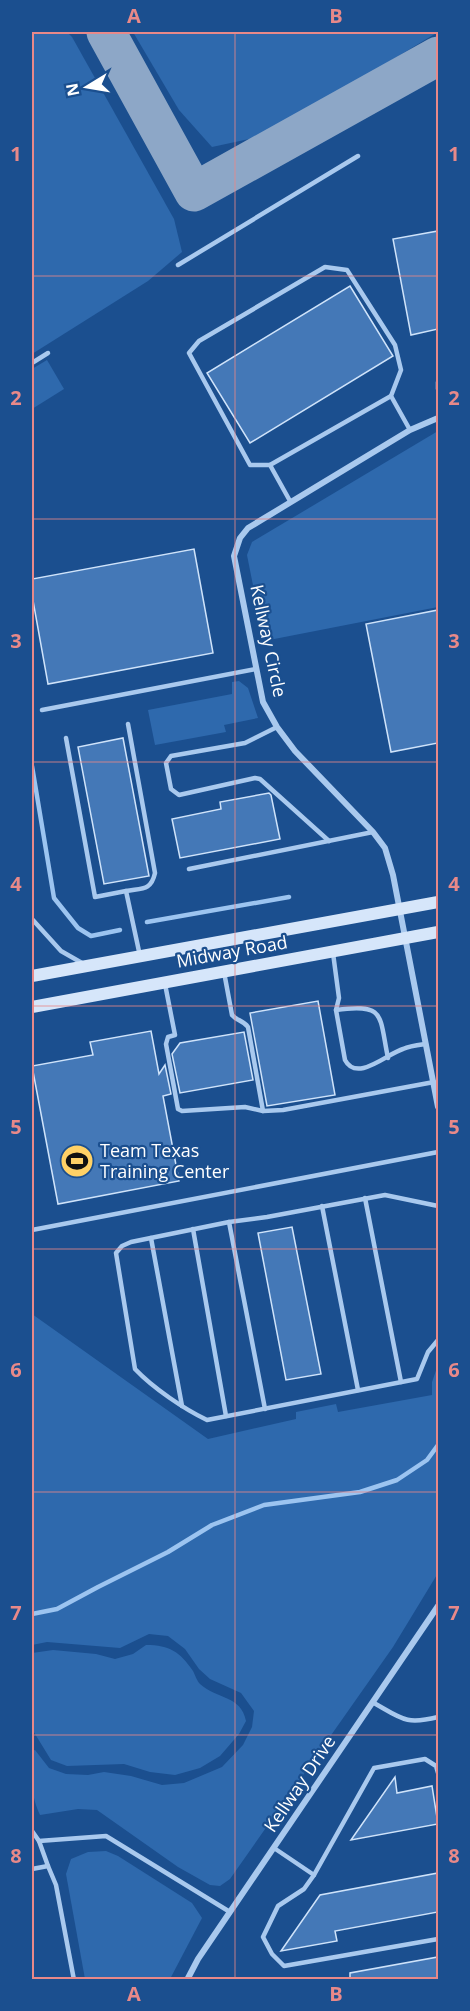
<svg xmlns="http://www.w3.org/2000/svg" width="470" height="2011" font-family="'Open Sans',sans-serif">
	<rect width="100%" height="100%" fill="#1b4f8f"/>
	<!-- green -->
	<g fill="#2e69ad">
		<polygon points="32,32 67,32 72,37 174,219 182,252 148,281 32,354"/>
		<polygon points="133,32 438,32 268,135 212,147 179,110"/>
		<polygon points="47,360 64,389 32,409 32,369"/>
		<polygon points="438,431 438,607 264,641 247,555 252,542"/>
		<polygon points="239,681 248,688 258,718 224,725 226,732 155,745 148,710 232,694 232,682"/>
		<path d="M32 1314 208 1439 296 1419V1412L336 1404 338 1412 432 1395V1382L438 1365V1573L393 1647 230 1879 220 1886 210 1885 178 1867 97 1810 78 1809 40 1815C30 1794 31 1774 32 1751L35 1750 49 1768 66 1774 88 1775 104 1772 131 1776 162 1785 184 1783 222 1767 243 1745 252 1727 254 1711 241 1693 210 1679 199 1669 185 1649 168 1636 149 1634 120 1648 47 1642 32 1645Z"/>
		<path d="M146 1645C170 1645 180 1652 193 1671 195 1675 197 1681 200 1684 216 1699 241 1695 246 1721L239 1734 220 1756 200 1768 175 1775 150 1772 124 1764 67 1766 51 1760 32 1729V1653L53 1650 96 1654 115 1659 133 1654Z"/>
		<polygon points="106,1851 118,1856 192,1903 202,1918 170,1979 85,1979 66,1874 71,1859 88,1852"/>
	</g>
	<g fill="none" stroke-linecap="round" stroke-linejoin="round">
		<!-- stream -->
		<g stroke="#9cc4f0" stroke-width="4.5">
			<polyline points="32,766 54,898 78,928 91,936 120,930"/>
			<polyline points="147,922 289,897"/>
			<polyline points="32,1614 57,1609 98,1587 168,1552 212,1525 264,1505 360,1492 397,1480 427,1460 438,1445"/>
		</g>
		<!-- taxiway -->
		<polyline stroke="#8da7c7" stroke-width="39" points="106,32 194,192 438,56"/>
	</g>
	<!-- building -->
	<g fill="#4478b7" stroke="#cfe3fa" stroke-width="1.5">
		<polygon points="438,231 438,329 411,335 393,239"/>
		<polygon points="350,286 393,356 250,443 207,373"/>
		<polygon points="194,549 213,653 48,684 32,595 32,579"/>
		<polygon points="438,610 438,743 391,752 366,624"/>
		<polygon points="123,738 149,876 104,884 78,747"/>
		<polygon points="269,793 271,795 280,839 180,858 172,819 221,809 220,802"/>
		<polygon points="318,1001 335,1095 267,1106 250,1013"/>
		<polygon points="151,1031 159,1074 165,1065 171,1094 163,1096 179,1181 58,1204 32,1066 93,1055 90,1042"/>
		<polygon points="244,1032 253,1080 180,1093 172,1054 180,1043"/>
		<polygon points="292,1227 321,1374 286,1380 258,1233"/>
		<polygon points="395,1777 397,1793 432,1786 438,1824 351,1840"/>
		<polygon points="438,1873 438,1912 335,1931 337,1941 281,1951 320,1895"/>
		<polygon points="438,1957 438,1980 350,1980 350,1973"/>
	</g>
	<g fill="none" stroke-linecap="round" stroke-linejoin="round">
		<!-- service -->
		<g stroke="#a9c9ee" stroke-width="4.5">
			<polyline points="178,265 358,156"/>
			<polyline points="32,363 48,353"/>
			<polyline points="438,382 438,389"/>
			<polyline points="270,465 391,396"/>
			<polyline points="290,501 270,465 250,465 189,353 199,341 325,267 347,270 395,345 401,370 391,396 410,430"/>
			<polyline points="42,710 256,669"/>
			<path d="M128 724 155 873C151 891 142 888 126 891L140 956"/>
			<polyline points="277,727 245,743 171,756 166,763 171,789 179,795 255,778 260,779 329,841"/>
			<polyline points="66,738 95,897 126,891"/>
			<polyline points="189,869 373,832"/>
			<polyline points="32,919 61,951 82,963"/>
			<path d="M333 953 339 998 336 1010 345 1060C357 1083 388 1053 403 1049 410 1046 419 1045 426 1044"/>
			<path d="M224 972 232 1015C237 1021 243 1020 248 1027L263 1111"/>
			<polyline points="165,984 175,1035 168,1037 166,1044 178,1109 182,1111 245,1107 263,1111 283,1110 434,1082"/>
			<path d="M336 1010C386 1003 379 1015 388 1058"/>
			<polyline points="365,1198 401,1382"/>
			<polyline points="322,1206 358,1390"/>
			<path d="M438 1206 385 1195 267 1217 229 1222 131 1242 122 1246 116 1253 135 1369C153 1388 184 1409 207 1420L417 1379 428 1352 438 1340"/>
			<polyline points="229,1222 265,1409"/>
			<polyline points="193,1229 226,1416"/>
			<polyline points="32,1230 438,1152"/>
			<polyline points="151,1238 182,1406"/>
			<path d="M374 1703C402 1719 406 1725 438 1717"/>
			<polyline points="438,1773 436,1766 425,1759 374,1768 314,1875 304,1889 278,1906 263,1937 272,1954 284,1966 438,1939"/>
			<polyline points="32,1831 39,1841 106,1836 230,1912"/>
			<polyline points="274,1848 314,1875"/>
			<polyline points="48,1866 56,1885 74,1980"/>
			<polyline points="32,1869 48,1866 39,1841"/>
		</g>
		<!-- minor -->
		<g stroke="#a9c9ee" stroke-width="6">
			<polyline points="438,418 410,430 248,528 240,538 234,556 263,702 277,727 295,751 373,832 385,848 393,875 438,1107"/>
			<polyline points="187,1980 198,1959 438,1606"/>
		</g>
		<!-- secondary -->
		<g stroke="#d6e6fa" stroke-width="12">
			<polyline points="32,976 438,902"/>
			<polyline points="32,1007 438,932"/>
		</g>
	</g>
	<!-- grid -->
	<path fill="none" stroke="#e88989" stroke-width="1.5" stroke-opacity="0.55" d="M235 32V1980M32 276H438M32 519H438M32 762H438M32 1006H438M32 1249H438M32 1492H438M32 1735H438"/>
	<!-- icons -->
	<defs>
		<g id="stadium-disc" transform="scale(1.725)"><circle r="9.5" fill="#ffd166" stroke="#1b4f8f"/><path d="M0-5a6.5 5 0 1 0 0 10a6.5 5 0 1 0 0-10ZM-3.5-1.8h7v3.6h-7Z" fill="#111"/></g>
	</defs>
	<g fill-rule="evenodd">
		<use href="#stadium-disc" x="77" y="1161"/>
	</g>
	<g text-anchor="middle" stroke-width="4.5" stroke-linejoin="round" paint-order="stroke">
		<!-- street labels -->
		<g font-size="18" fill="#fff" stroke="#1b4f8f">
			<text transform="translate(268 641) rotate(78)" y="6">Kellway Circle</text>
			<text transform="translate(232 952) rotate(-10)" y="6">Midway Road</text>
			<text transform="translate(300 1784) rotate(-56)" y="6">Kellway Drive</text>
		</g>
		<!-- poi labels -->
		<g font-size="18" fill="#fff" stroke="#1b4f8f" text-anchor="start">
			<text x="100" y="1157">Team Texas<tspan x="100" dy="21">Training Center</tspan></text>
		</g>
	</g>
	<!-- border -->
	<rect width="470" height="2011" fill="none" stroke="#1b4f8f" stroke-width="66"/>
	<!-- north arrow -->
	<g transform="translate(87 87) rotate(259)" stroke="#1b4f8f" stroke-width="4.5" paint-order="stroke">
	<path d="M0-4.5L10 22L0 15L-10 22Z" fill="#ffffff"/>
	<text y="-9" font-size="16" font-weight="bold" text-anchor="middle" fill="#ffffff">N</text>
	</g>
	<rect x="33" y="33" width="404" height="1945" fill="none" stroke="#e88989" stroke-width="2"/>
	<g font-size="20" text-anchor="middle" font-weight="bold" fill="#e88989">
		<text x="134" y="23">A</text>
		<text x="336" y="23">B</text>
		<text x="16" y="161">1</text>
		<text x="454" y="161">1</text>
		<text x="16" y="405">2</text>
		<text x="454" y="405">2</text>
		<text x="16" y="648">3</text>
		<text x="454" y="648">3</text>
		<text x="16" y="891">4</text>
		<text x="454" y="891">4</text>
		<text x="16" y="1134">5</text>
		<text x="454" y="1134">5</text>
		<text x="16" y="1377">6</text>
		<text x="454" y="1377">6</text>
		<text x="16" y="1620">7</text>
		<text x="454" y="1620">7</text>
		<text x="16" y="1863">8</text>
		<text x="454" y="1863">8</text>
		<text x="134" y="2001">A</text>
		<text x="336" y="2001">B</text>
	</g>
</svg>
